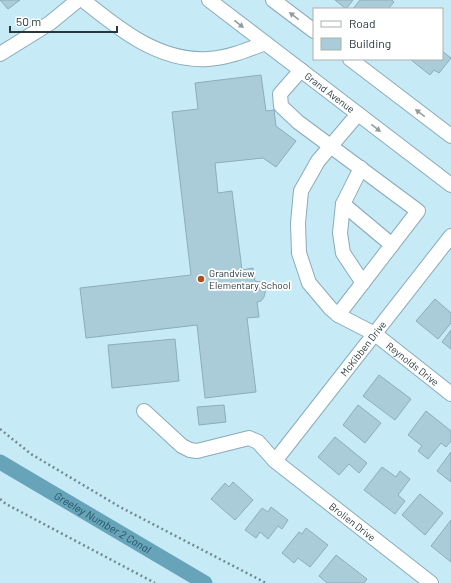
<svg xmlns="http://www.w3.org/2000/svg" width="451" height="583" font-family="Barlow,sans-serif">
	<rect width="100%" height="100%" fill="#c7eaf7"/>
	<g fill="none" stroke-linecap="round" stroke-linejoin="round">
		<!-- canal -->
		<path stroke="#68a4b9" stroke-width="15" id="s1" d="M0 462 205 583"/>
	</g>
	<!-- building -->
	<g fill="#aaccd9" stroke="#8cadba">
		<polygon points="0,0 20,0 8,9"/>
		<polygon points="335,0 353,0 346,9"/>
		<polygon points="360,0 392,0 394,2 388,9 353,9"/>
		<polygon points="442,51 451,58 439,73 434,70 430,75 410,59 442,59"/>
		<polygon points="261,75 266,111 274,110 276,126 296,141 276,167 263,158 215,163 218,193 232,191 242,270 253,268 255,281 261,282 266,289 264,297 261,301 257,302 259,317 247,318 256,392 205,398 197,325 86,338 80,288 191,275 172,112 198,109 195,83"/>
		<polygon points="435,299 451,313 451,323 438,339 416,321"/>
		<polygon points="451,330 451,349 442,342"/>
		<polygon points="175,339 179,381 112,388 108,345"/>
		<polygon points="379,375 411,399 395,420 363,396"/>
		<polygon points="224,405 226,422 199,425 197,407"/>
		<polygon points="358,405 381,423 365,443 343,425"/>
		<polygon points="426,411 451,431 451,441 446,447 441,443 428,459 418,451 422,446 408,435"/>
		<polygon points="335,437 367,463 359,473 349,464 339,475 318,457"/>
		<polygon points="451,452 451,482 437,471"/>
		<polygon points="382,467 396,477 400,471 410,479 398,495 405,501 395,514 364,490"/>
		<polygon points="233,482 253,500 235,520 211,499 225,483 229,487"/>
		<polygon points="420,494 443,513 425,535 402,515"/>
		<polygon points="271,507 288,520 282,529 278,526 268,539 260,532 256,538 245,530 262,508 268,512"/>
		<polygon points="451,520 451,562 431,546"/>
		<polygon points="306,528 328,545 310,567 298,558 294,563 282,553 299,532 302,534"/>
		<polygon points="336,555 367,579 364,583 327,583 319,576"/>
	</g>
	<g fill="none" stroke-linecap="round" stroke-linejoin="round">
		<!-- minor casing -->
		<g stroke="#8aabb8" stroke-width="16">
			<g id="minor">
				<path d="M83 0C119 29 159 62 208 59 228 58 247 50 265 43"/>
				<path id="s2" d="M209 0 451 185"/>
				<polyline points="273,0 314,31"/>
				<polyline points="0,54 50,23 78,0"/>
				<polyline points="350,59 451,136"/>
				<polyline points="301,70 280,94 281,106 298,122 418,211 338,315"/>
				<path id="s3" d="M358 114 318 161 301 191 298 223 299 253 309 283 331 309 338 315 375 334 451 394"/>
				<polyline points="361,168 343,204 340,233 343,253 363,283"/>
				<polyline points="343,204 392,245"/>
				<path id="s4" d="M144 411 182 446 190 450 197 451 249 438 258 442 275 461 431 583"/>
				<path id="s5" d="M275 461 451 236"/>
			</g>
		</g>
		<!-- path -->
		<g stroke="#728992" stroke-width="2.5" stroke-dasharray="2 3" stroke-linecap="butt">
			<polyline points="0,429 31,454 120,507 266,583"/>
			<polyline points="0,499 6,504 155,583"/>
		</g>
		<!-- minor -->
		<use href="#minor" stroke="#fff" stroke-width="14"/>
	</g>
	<!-- one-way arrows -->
	<defs><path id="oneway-solid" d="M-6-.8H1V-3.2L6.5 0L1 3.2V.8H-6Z"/></defs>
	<g fill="#949c9e">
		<use href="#oneway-solid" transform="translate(294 16) rotate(-143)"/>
		<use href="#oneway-solid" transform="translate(239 24) rotate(38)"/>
		<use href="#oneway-solid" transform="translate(420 113) rotate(-143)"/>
		<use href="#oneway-solid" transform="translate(376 128) rotate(38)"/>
	</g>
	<!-- markers -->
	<circle fill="#b24e1d" stroke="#fff" stroke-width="1.5" cx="201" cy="279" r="4"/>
	<g text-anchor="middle" stroke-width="3.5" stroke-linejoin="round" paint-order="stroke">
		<!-- street labels -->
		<g font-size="10" fill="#2a383d" stroke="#fff">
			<text dy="4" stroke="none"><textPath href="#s2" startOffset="152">Grand Avenue</textPath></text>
			<text dy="4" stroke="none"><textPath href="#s5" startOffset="143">McKibben Drive</textPath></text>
			<text dy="4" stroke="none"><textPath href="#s3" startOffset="323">Reynolds Drive</textPath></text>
			<text dy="4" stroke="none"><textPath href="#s4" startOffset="255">Brolien Drive</textPath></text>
		</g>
		<!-- poi labels -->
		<g font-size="10" fill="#2a383d" stroke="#fff" text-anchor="start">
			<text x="209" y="277">Grandview<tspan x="209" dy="12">Elementary School</tspan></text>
		</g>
		<!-- water labels -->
		<g font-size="11" font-style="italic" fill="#215363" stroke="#fff">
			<text dy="4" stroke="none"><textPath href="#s1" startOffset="119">Greeley Number 2 Canal</textPath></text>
		</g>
	</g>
	<!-- legend -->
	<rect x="313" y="8" width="130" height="52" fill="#ffffff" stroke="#aaafb1"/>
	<rect x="321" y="21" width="20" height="6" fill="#ffffff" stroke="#aaafb1"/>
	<text x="349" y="28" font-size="12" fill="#2a383d">Road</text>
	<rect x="321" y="38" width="20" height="12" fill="#aaccd9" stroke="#aaafb1"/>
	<text x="349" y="48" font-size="12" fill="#2a383d">Building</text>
	<!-- scale -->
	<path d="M10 26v6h107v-6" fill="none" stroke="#2a383d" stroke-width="2"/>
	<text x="16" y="26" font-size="12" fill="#2a383d" stroke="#ffffff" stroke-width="3" paint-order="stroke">50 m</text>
</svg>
